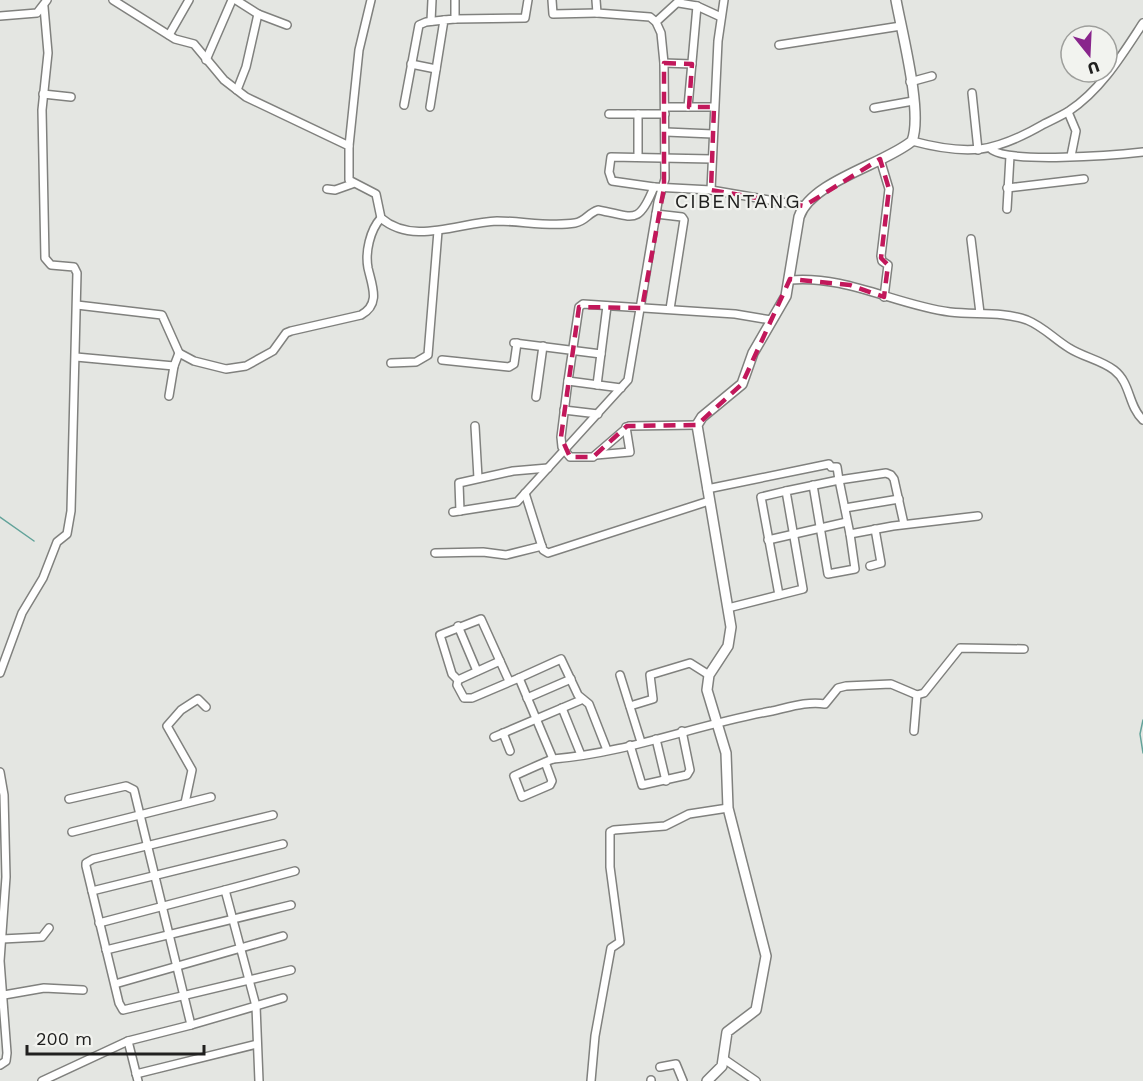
<svg xmlns="http://www.w3.org/2000/svg" width="1143" height="1081" font-family="'Work Sans',sans-serif">
	<rect width="100%" height="100%" fill="#e4e6e2"/>
	<g fill="none" stroke-linecap="round" stroke-linejoin="round">
		<!-- stream -->
		<g stroke="#62a39a" stroke-width="1.5">
			<polyline points="0,517 34,541"/>
			<polyline points="1143,720 1140,734 1143,753"/>
		</g>
		<!-- street casing -->
		<g stroke="#80817e" stroke-width="10">
			<g id="street">
				<path d="M113 0 175 39 194 44 224 80 246 97 349 146V180L376 194 381 218C413 246 460 222 497 221 522 221 550 227 575 223 586 221 588 213 598 210 633 216 638 227 654 187L711 190 804 206"/>
				<polyline points="236,0 258,14 287,25"/>
				<polyline points="552,0 553,14 597,13"/>
				<polyline points="679,3 697,6 721,17"/>
				<polyline points="0,16 37,13 47,0"/>
				<polyline points="455,19 525,18 528,0"/>
				<polyline points="431,21 432,0"/>
				<polyline points="656,22 680,0"/>
				<polyline points="169,35 189,0"/>
				<polyline points="779,45 901,26"/>
				<polyline points="206,60 232,0"/>
				<polyline points="664,63 692,64"/>
				<polyline points="411,64 436,69"/>
				<polyline points="910,82 932,76"/>
				<polyline points="237,90 246,67 258,14"/>
				<polyline points="972,93 978,150"/>
				<polyline points="43,94 71,97"/>
				<polyline points="404,105 419,25 426,22 444,20"/>
				<polyline points="430,107 444,20 455,19 455,0"/>
				<polyline points="665,107 688,107 697,6"/>
				<polyline points="688,107 714,107"/>
				<polyline points="874,108 913,101"/>
				<polyline points="1068,112 1076,131 1071,156"/>
				<polyline points="609,114 665,114"/>
				<polyline points="638,114 638,156"/>
				<polyline points="666,132 713,134"/>
				<path d="M912 141C968 156 994 153 1044 124 1052 120 1061 116 1069 111 1101 90 1122 55 1143 23"/>
				<polyline points="349,146 359,50 371,0"/>
				<path d="M991 149C1008 164 1116 155 1143 152"/>
				<polyline points="880,159 889,189 881,256 882,261 888,265 884,297"/>
				<polyline points="654,187 612,181 609,172 611,157 712,159"/>
				<polyline points="1007,188 1084,179"/>
				<polyline points="327,189 335,190 352,184"/>
				<polyline points="711,190 718,41 724,0"/>
				<polyline points="1007,209 1010,156"/>
				<polyline points="656,214 682,217 684,220 670,309"/>
				<polyline points="971,239 980,313"/>
				<path d="M790 280C846 275 896 305 950 312 976 315 1002 311 1027 320 1044 327 1054 339 1069 348 1083 357 1101 360 1114 370 1131 383 1128 406 1143 420"/>
				<path d="M77 305 162 315 179 353 194 361 226 369 246 366 273 351 286 333 291 331 361 315C381 304 372 286 368 268 365 252 370 230 381 218"/>
				<polyline points="514,343 601,354"/>
				<polyline points="76,357 174,366 179,353"/>
				<polyline points="442,360 509,367 514,364 517,343"/>
				<polyline points="391,363 416,362 428,355 438,231"/>
				<polyline points="568,381 561,437 562,447 570,457 593,457 629,426 697,425"/>
				<polyline points="597,385 607,306"/>
				<polyline points="621,388 568,381 579,307 583,304 735,314 771,320"/>
				<polyline points="169,396 174,366"/>
				<polyline points="536,397 543,346"/>
				<polyline points="564,410 598,414"/>
				<polyline points="475,426 478,478"/>
				<polyline points="596,455 630,452 626,427"/>
				<polyline points="813,485 828,574 855,569 850,534"/>
				<polyline points="707,489 829,464 831,467 837,467 839,480 886,473 891,475 894,479 904,524"/>
				<polyline points="525,493 543,550 548,553 709,501"/>
				<polyline points="845,508 899,499"/>
				<polyline points="460,511 459,483 513,471 548,468"/>
				<polyline points="453,512 517,502 628,380 658,202 665,179 664,63 661,33 656,22 650,17 597,13 596,0"/>
				<polyline points="768,540 847,522"/>
				<polyline points="435,553 483,552 506,555 542,546"/>
				<polyline points="870,566 881,563 875,529"/>
				<polyline points="779,595 761,497 786,491"/>
				<polyline points="728,608 803,589 786,491 839,480 850,534 893,526 978,516"/>
				<polyline points="458,626 477,671"/>
				<polyline points="0,673 22,613 43,578 57,542 67,534 71,511 77,273 74,267 51,265 45,258 42,110 48,53 44,7"/>
				<polyline points="620,675 641,742"/>
				<polyline points="519,678 561,659 578,695 589,704 607,750"/>
				<polyline points="458,680 500,661"/>
				<path d="M509 681 481 619 440 635 452 674 458 680 457 685 464 698H472L519 678 553 759C628 753 698 724 772 711 790 707 808 701 825 704L838 688 846 686 891 684 917 695 924 693 960 648 1024 649"/>
				<polyline points="527,698 571,679"/>
				<polyline points="630,706 653,699 650,675 690,663 709,675"/>
				<polyline points="562,708 581,755"/>
				<polyline points="914,731 917,695"/>
				<polyline points="503,733 510,751"/>
				<polyline points="494,737 581,700"/>
				<polyline points="656,739 666,781"/>
				<polyline points="630,745 642,785 687,775 690,770 682,731"/>
				<path d="M545 762 552 781 550 785 522 797 514 776C527 770 540 764 553 759"/>
				<polyline points="0,772 4,795 6,877 0,961 7,1053 6,1061 0,1065"/>
				<polyline points="69,799 126,786 134,790 191,1025 128,1041 138,1081"/>
				<polyline points="185,803 192,770 167,726 181,710 198,699 206,707"/>
				<polyline points="273,815 93,859 86,863 86,866 119,1003 123,1010 291,970"/>
				<polyline points="72,832 211,797"/>
				<polyline points="225,890 295,871"/>
				<polyline points="92,891 283,844"/>
				<polyline points="99,923 225,890 256,1006 259,1081"/>
				<polyline points="2,939 42,937 49,928"/>
				<polyline points="106,950 291,905"/>
				<polyline points="115,984 283,936"/>
				<polyline points="4,995 44,988 83,990"/>
				<polyline points="191,1025 283,998"/>
				<polyline points="724,1059 756,1081"/>
				<polyline points="660,1067 676,1064 683,1081"/>
				<polyline points="136,1074 257,1044"/>
				<polyline points="651,1080 651,1081"/>
				<polyline points="42,1081 128,1041"/>
				<polyline points="591,1081 595,1036 611,948 620,942 610,867 610,832 614,830 665,826 689,814 728,808"/>
			</g>
		</g>
		<!-- secondary casing -->
		<g stroke="#80817e" stroke-width="12">
			<path id="secondary" d="M707 1081 722 1066 727 1032 756 1010 766 956 728 808 726 753 707 690 709 675 728 646 731 627 697 425 702 417 742 384 753 353 786 296 799 217C811 181 885 164 912 141 923 113 902 33 896 0"/>
		</g>
		<!-- street -->
		<use href="#street" stroke="#fff" stroke-width="7"/>
		<!-- secondary -->
		<use href="#secondary" stroke="#fff" stroke-width="9"/>
	</g>
	<!-- marked area -->
	<path fill="none" stroke="#c2185b" stroke-width="4.5" stroke-dasharray="12 8" stroke-linejoin="round" d="M664 63 692 64 689 107H714L711 190 804 206 880 159 889 189 881 258 888 265 884 297 850 285 790 279 742 384 697 425 627 426 593 457H570L561 437 579 307 642 308 664 188Z"/>
	<g text-anchor="middle" stroke-width="4.5" stroke-linejoin="round" paint-order="stroke">
		<!-- quarter labels -->
		<g font-size="20" letter-spacing="1.5" fill="#20201f" stroke="#f2f3ef">
			<text x="738" y="208">CIBENTANG</text>
		</g>
	</g>
	<!-- north arrow -->
	<g transform="translate(1089 54) rotate(162)"><circle r="28" fill="#f2f3ef" stroke="#9e9f9c" stroke-width="1.5"/>
	<path d="M0-4.5L10 22L0 15L-10 22Z" fill="#89258c"/>
	<text y="-9" font-size="16" font-weight="bold" text-anchor="middle" fill="#20201f">U</text>
	</g>
	<!-- scale -->
	<path d="M27 1045v9h177v-9" fill="none" stroke="#20201f" stroke-width="3"/>
	<text x="36" y="1045" font-size="18" fill="#20201f" stroke="#f2f3ef" stroke-width="4.5" paint-order="stroke">200 m</text>
</svg>
